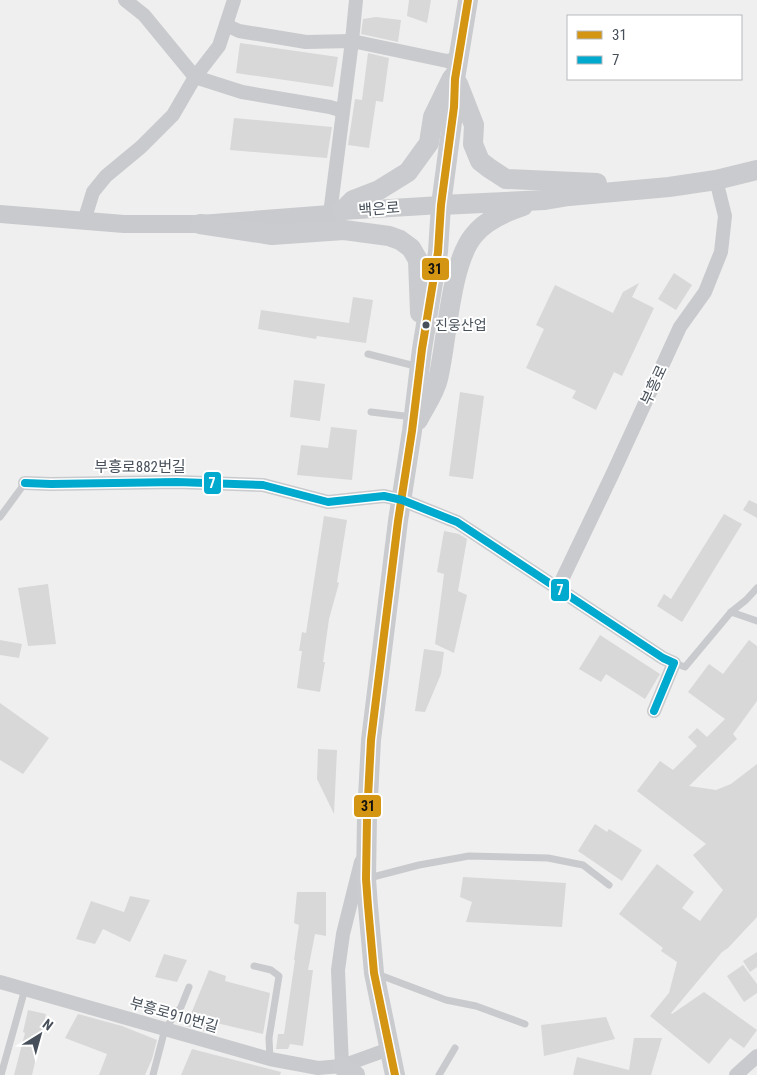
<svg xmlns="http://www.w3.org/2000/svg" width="757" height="1075" font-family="'Roboto Condensed','Noto Sans KR',sans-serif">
	<rect width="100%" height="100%" fill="#efefef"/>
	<!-- building -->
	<g fill="#d8d8d9">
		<polygon points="409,0 431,0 427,23 407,16"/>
		<polygon points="376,17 401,20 398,42 361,34 363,19"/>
		<polygon points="240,43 338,57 333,87 236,73"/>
		<polygon points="368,53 389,58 383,102 376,101 369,148 348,145 355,99 362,100"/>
		<polygon points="234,118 332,127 327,158 230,150"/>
		<polygon points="674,273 692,285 676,310 658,299"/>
		<polygon points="639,283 632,297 654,308 622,376 614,372 596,410 572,398 576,391 526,368 544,329 536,325 555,285 613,313 623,292"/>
		<polygon points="353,297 373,300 366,343 317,336 316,339 258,329 261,310 349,323"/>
		<polygon points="294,380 325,384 320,421 290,417"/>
		<polygon points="460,392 484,396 473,479 449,476"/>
		<polygon points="331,427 357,430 352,480 297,475 301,445 328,448"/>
		<polygon points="749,500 757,504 757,518 743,510"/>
		<polygon points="724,514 742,524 682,622 657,606 664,594 671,599"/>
		<polygon points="324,516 347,520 337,582 339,583 329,619 323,662 325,662 320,692 297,688 302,651 299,651 302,632 306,633"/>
		<polygon points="444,531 459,534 467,539 458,591 467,595 454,653 435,644 444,574 437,572"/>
		<polygon points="48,584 56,644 28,646 18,588"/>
		<polygon points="600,635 660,674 645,699 606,674 601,682 579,669"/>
		<polygon points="0,640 22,644 19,658 0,655"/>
		<polygon points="749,640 757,646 757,701 733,734 737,739 689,786 716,790 731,784 757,764 757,917 728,948 722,952 671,1013 672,1014 704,992 757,1030 744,1048 730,1038 709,1064 650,1016 669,993 677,962 661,951 663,948 619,914 657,864 694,892 682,908 700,921 723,890 693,855 706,844 637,791 660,761 673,770 697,746 688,737 697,728 707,737 725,719 688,692 709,664 723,674"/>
		<polygon points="424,649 444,652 441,674 425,712 415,711"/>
		<polygon points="0,703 49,738 23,774 0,760"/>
		<polygon points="318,749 337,750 334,814 317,779"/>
		<polygon points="595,824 607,832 609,829 642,850 622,881 578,851"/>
		<polygon points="463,877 566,883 562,927 466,922 472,902 460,897"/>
		<polygon points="297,892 326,892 326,936 315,934 308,970 313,970 303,1046 290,1044 288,1049 276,1049 278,1034 284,1034 295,960 294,960 299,925 294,923"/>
		<polygon points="130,896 150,900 130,942 103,929 95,944 76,939 91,901 124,912"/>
		<polygon points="757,952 757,967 750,972 743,961"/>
		<polygon points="164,954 187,960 177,982 155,977"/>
		<polygon points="743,965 757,984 757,993 744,1002 727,976"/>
		<polygon points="209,970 226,976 225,981 270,993 263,1034 212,1022 209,1033 186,1026"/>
		<polygon points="28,1010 46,1014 41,1037 32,1075 14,1075 25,1033 23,1032"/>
		<polygon points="78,1014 122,1026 157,1040 152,1059 145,1075 99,1075 107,1054 65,1038"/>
		<polygon points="606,1017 615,1039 544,1056 541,1025"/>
		<polygon points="634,1038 662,1038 651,1075 573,1075 577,1057 629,1070"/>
		<polygon points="192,1049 281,1072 280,1075 181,1075"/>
	</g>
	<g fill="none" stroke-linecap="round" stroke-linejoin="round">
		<!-- service -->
		<g stroke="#c9cacd" stroke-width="7">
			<polyline points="368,354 419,367"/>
			<polyline points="371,412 413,417"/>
			<polyline points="0,517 25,483"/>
			<polyline points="731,612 746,600 757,588"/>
			<polyline points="674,663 685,667 731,612 757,621"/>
			<polyline points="369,878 419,865 469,856 548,858 583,865 609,885"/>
			<polyline points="254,966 271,970 279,976 269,1038 270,1059"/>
			<polyline points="377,974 446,1000 476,1006 525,1024"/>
			<polyline points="1,1075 25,989"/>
			<polyline points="153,1075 165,1029 181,1007 189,987"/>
			<polyline points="439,1075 455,1048"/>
		</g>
		<!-- minor -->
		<g stroke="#c9cacd" stroke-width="14">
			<polyline points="125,0 144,15 195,77 219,46 234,0"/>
			<polyline points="226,25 239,31 306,42 352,41 447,61 458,59"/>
			<polyline points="330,214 352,41 356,0"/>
			<polyline points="84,221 93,192 106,176 141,147 173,115 195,77 242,92 330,107 343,111"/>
			<polyline points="25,483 51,484 177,482 263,485 328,502 384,496 402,500 457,522 663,658 674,663 654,711"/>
			<polyline points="558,588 612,475 680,327 705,292 721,252 725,216 716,180"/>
			<polyline points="0,982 270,1059 318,1068 342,1066 389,1049"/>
			<polyline points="345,1074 342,1066 338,970 343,934 361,862"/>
			<polyline points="736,1075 757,1056"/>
		</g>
		<!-- tertiary -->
		<polyline stroke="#c9cacd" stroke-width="18" points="0,214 124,224 200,224 330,214 342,211 441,205"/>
		<!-- secondary -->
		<g stroke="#cacbce" stroke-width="20">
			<polyline points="458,84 474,125 473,144 480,161 489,168 506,179 597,183"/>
			<polyline points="441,205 545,200 569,196 669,187 716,180 757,170"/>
			<polyline points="342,211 353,200 379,190 408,172 429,143 433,117 452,78"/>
			<polyline points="200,224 272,235 344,230 389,236 400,240 411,248 418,260 420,313"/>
			<path d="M418 420C424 408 435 393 438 379 447 342 450 263 474 235 486 220 505 212 523 206"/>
			<polyline points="342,1066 355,1075"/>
			<polyline points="395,1075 374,973 368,906 366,879 367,817 371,740 398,521 412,431 422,349 438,252 441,205 454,107 455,79 468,0"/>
		</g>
		<!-- bus-1 casing -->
		<g stroke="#fff" stroke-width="11">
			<polyline id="bus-1" points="395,1075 374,973 368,906 366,879 367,817 371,740 398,521 412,431 422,349 438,252 441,205 454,107 455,79 468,0"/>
		</g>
		<!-- bus-2 casing -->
		<g stroke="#fff" stroke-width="11">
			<polyline id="bus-2" points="25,483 51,484 177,482 263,485 328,502 384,496 402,500 457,522 663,658 674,663 654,711"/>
		</g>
		<!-- bus-1 -->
		<use href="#bus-1" stroke="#d49512" stroke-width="8"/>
		<!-- bus-2 -->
		<use href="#bus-2" stroke="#00a9ce" stroke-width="8"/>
	</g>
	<!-- markers -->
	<circle fill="#47505a" stroke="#fff" stroke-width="2" cx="426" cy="325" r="4.5"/>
	<g text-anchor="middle" stroke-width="4" stroke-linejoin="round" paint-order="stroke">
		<!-- bus labels -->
		<g font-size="14" fill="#47505a" stroke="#fff" text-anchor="start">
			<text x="435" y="330">진웅산업</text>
		</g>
		<!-- street labels -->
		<g font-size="15" fill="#47505a" stroke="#fff">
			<text transform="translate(379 209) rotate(-4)" y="5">백은로</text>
			<text transform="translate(654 385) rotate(-65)" y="5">부흥로</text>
			<text x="140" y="472">부흥로882번길</text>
			<text transform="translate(174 1015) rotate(16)" y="5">부흥로910번길</text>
		</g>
	</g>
	<g stroke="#fff" stroke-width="2">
		<rect x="421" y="257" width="29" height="24" rx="5" fill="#d49512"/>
		<rect x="203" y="471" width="19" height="24" rx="5" fill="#00a9ce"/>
		<rect x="550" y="578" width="20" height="24" rx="5" fill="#00a9ce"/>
		<rect x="353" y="794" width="29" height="24" rx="5" fill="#d49512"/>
	</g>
	<g font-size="14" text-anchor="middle" font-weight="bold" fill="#fff">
		<text x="212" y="488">7</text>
		<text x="560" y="595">7</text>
	</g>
	<g font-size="14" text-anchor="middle" font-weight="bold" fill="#111">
		<text x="435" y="274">31</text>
		<text x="368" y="811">31</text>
	</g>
	<!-- legend -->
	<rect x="567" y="15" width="175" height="65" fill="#ffffff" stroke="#b5b9bd"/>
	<rect x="577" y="31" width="25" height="8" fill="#d49512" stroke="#b5b9bd"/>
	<text x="612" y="40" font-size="15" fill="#47505a">31</text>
	<rect x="577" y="56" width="25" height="8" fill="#00a9ce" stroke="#b5b9bd"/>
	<text x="612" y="65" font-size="15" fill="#47505a">7</text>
	<!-- north arrow -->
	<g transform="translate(40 1035) rotate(37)" stroke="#ffffff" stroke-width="4" paint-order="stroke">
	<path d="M0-4L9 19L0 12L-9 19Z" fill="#47505a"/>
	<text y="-8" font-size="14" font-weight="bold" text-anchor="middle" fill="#47505a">N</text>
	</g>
</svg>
